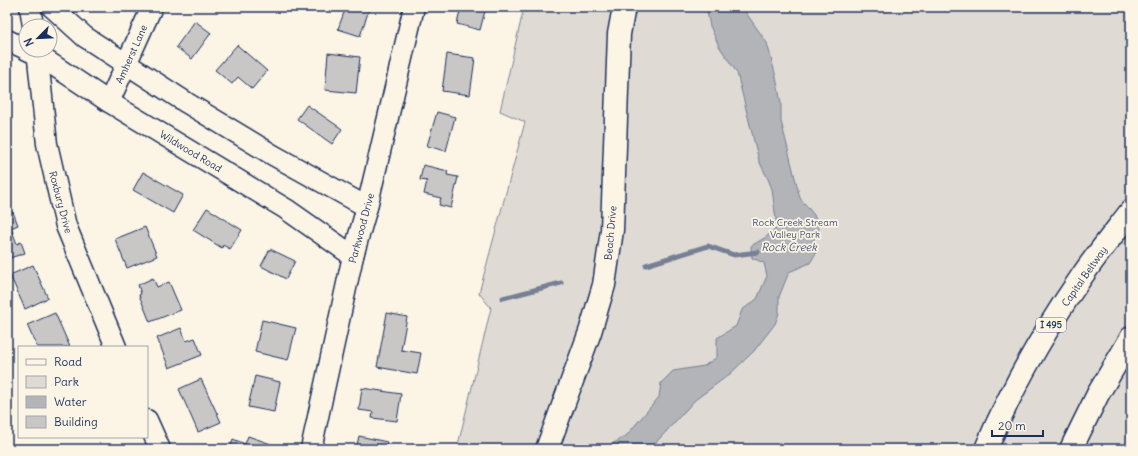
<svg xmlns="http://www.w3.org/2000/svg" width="1138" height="456" font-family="Delius,sans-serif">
	<rect width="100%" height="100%" fill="#fcf5e5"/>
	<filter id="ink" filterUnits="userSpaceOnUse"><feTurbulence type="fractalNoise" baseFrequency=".025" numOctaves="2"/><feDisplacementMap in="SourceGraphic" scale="8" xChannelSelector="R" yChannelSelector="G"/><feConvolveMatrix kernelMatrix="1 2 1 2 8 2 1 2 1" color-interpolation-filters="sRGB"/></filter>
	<g filter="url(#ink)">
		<!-- green -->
		<polygon fill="#dfdbd4" stroke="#7d8599" points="524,7 1131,7 1131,449 457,449 491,308 479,293 525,122 500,111"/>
		<!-- water -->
		<polygon fill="#b2b4b8" stroke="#767f94" points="706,7 742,7 767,43 776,77 781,103 781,121 800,198 814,215 819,229 811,245 817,251 810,263 789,272 779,297 779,313 775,324 754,351 730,374 695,400 650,449 603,449 626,436 659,397 661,383 673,371 704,366 717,357 717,338 736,326 742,310 757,299 767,276 764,263 752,258 751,246 766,237 777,228 772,189 768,179 759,161 737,73 719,46 710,26"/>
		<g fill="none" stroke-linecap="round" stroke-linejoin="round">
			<!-- stream -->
			<g stroke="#767f94" stroke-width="5">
				<polyline points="646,265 708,246 734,255 758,252"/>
				<polyline points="503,298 561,283"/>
			</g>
		</g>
		<!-- building -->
		<g fill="#c8c7c6" stroke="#1b2f5e">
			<polygon points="346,7 370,7 360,36 338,29"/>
			<polygon points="461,7 486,7 480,30 457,24"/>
			<polygon points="195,21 211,33 192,59 176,47"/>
			<polygon points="237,45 267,71 252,89 238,77 232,84 215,70"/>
			<polygon points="328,53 360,57 356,93 325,90"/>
			<polygon points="447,54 475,58 470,95 442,91"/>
			<polygon points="307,105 342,129 332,144 297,119"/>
			<polygon points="437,112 455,117 446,151 427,146"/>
			<polygon points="423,165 448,171 447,175 458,177 451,208 439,205 441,198 424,194 427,181 420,180"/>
			<polygon points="143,172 183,195 173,213 133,190"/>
			<polygon points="207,208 242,230 230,249 223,245 222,248 193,230"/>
			<polygon points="13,212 18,225 11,228 17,244 21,242 25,253 7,259 7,214"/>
			<polygon points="145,227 157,256 127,268 115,239"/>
			<polygon points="270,249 295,261 286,279 261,266"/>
			<polygon points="33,265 48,298 25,309 10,275"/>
			<polygon points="153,278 157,287 169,282 181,310 150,322 139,295 141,294 138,285"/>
			<polygon points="55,313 70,347 37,347 27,325"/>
			<polygon points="387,313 407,317 401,350 421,353 417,374 377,367"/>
			<polygon points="262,320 296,328 288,360 255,352"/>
			<polygon points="181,328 186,341 195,338 202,355 169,368 157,338"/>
			<polygon points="255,376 280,382 274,412 248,407"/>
			<polygon points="201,379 221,422 198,432 179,389"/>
			<polygon points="362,388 401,394 397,421 372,418 373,412 359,410"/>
			<polygon points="248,436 271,444 269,449 230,449 233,439 245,444"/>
			<polygon points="359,436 387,442 385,449 356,449"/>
		</g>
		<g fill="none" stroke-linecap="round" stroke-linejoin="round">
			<!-- street casing -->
			<g stroke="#1b2f5e" stroke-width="23">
				<g id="street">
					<polyline points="30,7 33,26"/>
					<polyline points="52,7 85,37 187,103 273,155 367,207"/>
					<polyline points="7,40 26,49"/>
					<polyline points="27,50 38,55 109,102 286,209 353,256"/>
					<polyline points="37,50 47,144 66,226 116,347"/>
					<polyline points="109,102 152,7"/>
					<polyline points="147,420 160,449"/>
					<polyline points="311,449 353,256 367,207 414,7"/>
				</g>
			</g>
			<!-- secondary casing -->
			<g stroke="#1b2f5e" stroke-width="25">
				<polyline id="secondary" points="547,449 590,332 598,305 604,285 612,230 619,34 624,7"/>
			</g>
			<!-- highway casing -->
			<g stroke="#1b2f5e" stroke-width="25">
				<g id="highway">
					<path d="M986 449C1011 389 1045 330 1082 276 1097 254 1115 232 1131 211"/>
					<polyline points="1071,449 1098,394 1131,338"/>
				</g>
			</g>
			<!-- street -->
			<use href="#street" stroke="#fcf5e5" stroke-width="20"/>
			<!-- secondary -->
			<use href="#secondary" stroke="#fcf5e5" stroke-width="22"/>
			<!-- highway -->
			<use href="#highway" stroke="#fcf5e5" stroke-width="22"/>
		</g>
	</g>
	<g text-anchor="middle" stroke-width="3.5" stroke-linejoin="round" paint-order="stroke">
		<!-- shield labels -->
		<rect fill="#fcf5e5" stroke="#5e6a86" stroke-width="1" x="1036" y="318" width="30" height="14" rx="3"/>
		<g font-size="9" font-weight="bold" fill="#1b2f5e">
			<text x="1051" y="328">I 495</text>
		</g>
		<!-- street labels -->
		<g font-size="10" fill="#1b2f5e" stroke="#fcf5e5">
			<text transform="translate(131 54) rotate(-66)" y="4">Amherst Lane</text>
			<text transform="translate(191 151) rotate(31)" y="4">Wildwood Road</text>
			<text transform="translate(61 202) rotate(75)" y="4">Roxbury Drive</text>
			<text transform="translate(361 228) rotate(-75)" y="4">Parkwood Drive</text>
			<text transform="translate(610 233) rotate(-85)" y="4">Beach Drive</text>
			<text transform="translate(1084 276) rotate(-55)" y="4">Capital Beltway</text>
		</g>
		<!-- park labels -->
		<g font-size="10" fill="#425176" stroke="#fcf5e5">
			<text x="795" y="226">Rock Creek Stream<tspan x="795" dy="12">Valley Park</tspan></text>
		</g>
		<!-- water labels -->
		<g font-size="11" font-style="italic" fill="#485779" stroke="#fcf5e5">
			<text x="789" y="251">Rock Creek</text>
		</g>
	</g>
	<!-- margin -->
	<rect width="1138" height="456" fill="none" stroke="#fcf5e5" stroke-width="24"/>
	<rect x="12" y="12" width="1114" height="432" fill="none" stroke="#1b2f5e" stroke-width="1.5" filter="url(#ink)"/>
	<!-- legend -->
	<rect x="18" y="346" width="130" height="92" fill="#fcf5e5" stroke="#a2a6af"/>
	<rect x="26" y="359" width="20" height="6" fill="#fcf5e5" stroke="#a2a6af"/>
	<text x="54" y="366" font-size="12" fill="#1b2f5e">Road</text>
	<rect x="26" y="376" width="20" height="12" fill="#dfdbd4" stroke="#a2a6af"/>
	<text x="54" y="386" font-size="12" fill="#1b2f5e">Park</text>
	<rect x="26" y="396" width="20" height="12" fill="#b2b4b8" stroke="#a2a6af"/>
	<text x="54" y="406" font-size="12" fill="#1b2f5e">Water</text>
	<rect x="26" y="416" width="20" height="12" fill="#c8c7c6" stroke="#a2a6af"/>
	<text x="54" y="426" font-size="12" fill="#1b2f5e">Building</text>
	<!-- north arrow -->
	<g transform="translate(38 38) rotate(246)"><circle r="19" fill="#fcf5e5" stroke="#a2a6af"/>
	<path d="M0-3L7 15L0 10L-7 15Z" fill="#1b2f5e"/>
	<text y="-6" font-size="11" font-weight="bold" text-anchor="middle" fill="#1b2f5e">N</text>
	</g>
	<!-- scale -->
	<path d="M992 430v6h51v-6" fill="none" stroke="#1b2f5e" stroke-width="2"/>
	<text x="998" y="430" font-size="12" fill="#1b2f5e" stroke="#fcf5e5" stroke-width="3" paint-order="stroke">20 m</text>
</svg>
